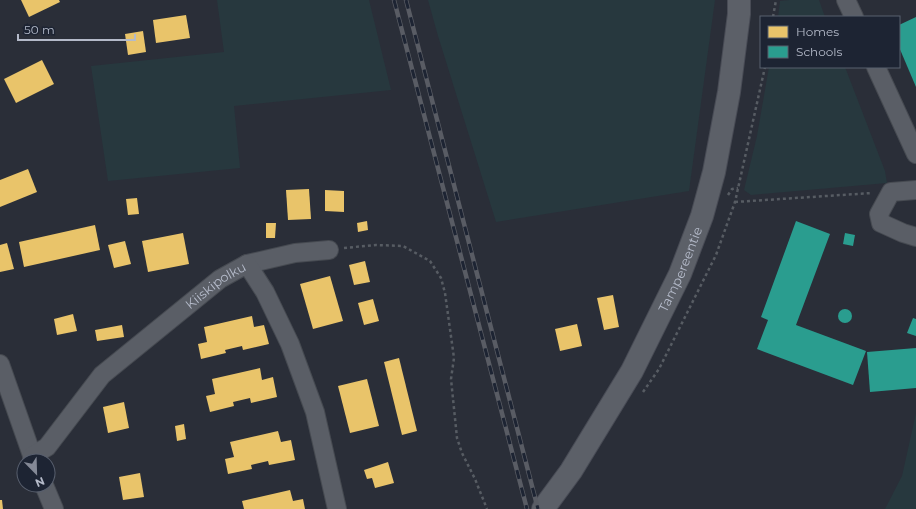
<svg xmlns="http://www.w3.org/2000/svg" width="916" height="509" font-family="Montserrat,sans-serif">
	<rect width="100%" height="100%" fill="#2a2e38"/>
	<!-- green -->
	<g fill="#27383e">
		<polygon points="217,0 369,0 391,90 234,106 240,168 108,181 91,66 224,52"/>
		<polygon points="428,0 715,0 689,191 496,222 438,36"/>
		<polygon points="789,0 819,0 825,17 778,17 780,1"/>
		<polygon points="769,67 845,67 885,171 887,183 751,195 744,190 757,136"/>
		<polygon points="916,413 916,509 885,509 902,476"/>
	</g>
	<!-- homes -->
	<g fill="#e9c46a">
		<polygon points="21,0 59,0 60,2 29,17"/>
		<polygon points="186,15 190,38 156,43 153,20"/>
		<polygon points="143,31 146,52 128,55 125,34"/>
		<polygon points="42,60 54,84 16,103 4,79"/>
		<polygon points="28,169 37,192 0,207 0,180"/>
		<polygon points="309,189 311,219 288,220 286,190"/>
		<polygon points="325,190 344,191 344,212 325,211"/>
		<polygon points="137,198 139,214 128,215 126,199"/>
		<polygon points="367,221 368,230 358,232 357,223"/>
		<polygon points="266,223 276,223 275,238 266,238"/>
		<polygon points="95,225 100,250 24,267 19,242"/>
		<polygon points="183,233 189,264 148,272 142,241"/>
		<polygon points="125,241 131,264 114,268 108,245"/>
		<polygon points="7,243 14,269 0,272 0,245"/>
		<polygon points="365,261 370,282 354,285 349,265"/>
		<polygon points="330,276 343,321 313,329 300,284"/>
		<polygon points="613,295 619,327 604,330 597,298"/>
		<polygon points="373,299 379,321 364,325 358,303"/>
		<polygon points="73,314 77,331 57,335 54,319"/>
		<polygon points="252,316 254,327 264,325 269,344 243,350 242,346 225,350 226,353 201,359 198,344 207,342 204,327"/>
		<polygon points="577,324 582,346 560,351 555,329"/>
		<polygon points="122,325 124,337 97,341 95,330"/>
		<polygon points="399,358 417,431 402,435 384,362"/>
		<polygon points="260,368 262,380 273,377 277,397 251,403 250,398 233,402 234,406 210,412 206,396 215,394 212,379"/>
		<polygon points="367,379 379,426 350,433 338,386"/>
		<polygon points="124,402 129,428 108,433 103,407"/>
		<polygon points="184,424 186,439 177,441 175,426"/>
		<polygon points="278,431 281,442 291,440 295,460 269,465 268,461 251,465 252,469 228,474 225,459 234,457 230,442"/>
		<polygon points="388,462 394,483 375,488 372,478 367,479 364,470"/>
		<polygon points="140,473 144,497 123,500 119,477"/>
		<polygon points="290,490 293,501 303,499 305,509 244,509 242,501"/>
		<polygon points="0,500 2,500 3,509 0,509"/>
	</g>
	<!-- schools -->
	<g fill="#2a9d8f">
		<polygon points="916,17 916,87 899,47 899,25"/>
		<polygon points="796,221 830,234 796,325 866,351 853,385 757,349 768,320 761,317"/>
		<polygon points="845,233 855,235 853,246 843,244"/>
		<circle cx="845" cy="316" r="7"/>
		<polygon points="913,318 916,319 916,336 907,333"/>
		<polygon points="916,348 916,388 870,392 867,352"/>
	</g>
	<g fill="none" stroke-linecap="round" stroke-linejoin="round">
		<!-- minor casing -->
		<g stroke="#464a51" stroke-width="20">
			<g id="minor">
				<polyline points="846,0 854,17"/>
				<polyline points="876,67 916,154"/>
				<polyline points="916,190 891,192 879,214 881,223 903,233 916,237"/>
				<polyline points="247,264 295,253 329,250"/>
				<polyline points="0,364 34,461"/>
				<path id="s1" d="M32 456 47 447 102 375 220 279 247 264 265 292 290 344 315 412 337 509"/>
				<polyline points="44,485 54,509"/>
			</g>
		</g>
		<!-- major casing -->
		<g stroke="#484b55" stroke-width="24">
			<g id="major">
				<path id="s2" d="M543 509 571 471 632 371 680 274 702 216 714 172 729 92 739 14V0"/>
			</g>
		</g>
		<!-- path -->
		<g stroke="#575c63" stroke-width="2.5" stroke-dasharray="3 3" stroke-linecap="butt">
			<polyline points="773,17 776,0"/>
			<polyline points="728,195 732,189 738,188"/>
			<polyline points="735,202 872,193"/>
			<polyline points="344,248 376,245 403,246 430,261 441,278 445,293 454,358 451,379 457,438 462,453 475,479 487,509"/>
			<polyline points="643,392 659,369 716,255 735,202 765,67"/>
		</g>
		<!-- minor -->
		<use href="#minor" stroke="#5a5e66" stroke-width="18"/>
		<!-- major -->
		<use href="#major" stroke="#5c6068" stroke-width="22"/>
		<!-- rail casing -->
		<g stroke="#595c64" stroke-width="4.5">
			<g id="rail">
				<polyline points="394,0 527,509"/>
				<polyline points="406,0 538,509"/>
			</g>
		</g>
		<!-- rail -->
		<use href="#rail" stroke="#1d2433" stroke-width="3" stroke-dasharray="9" stroke-linecap="butt"/>
	</g>
	<g text-anchor="middle" stroke-width="4" stroke-linejoin="round" paint-order="stroke">
		<!-- street labels -->
		<g font-size="13" fill="#b4bac9" stroke="#1d2433">
			<text dy="5" stroke="none"><textPath href="#s2" startOffset="277">Tampereentie</textPath></text>
			<text dy="5" stroke="none"><textPath href="#s1" startOffset="253">Kiiskipolku</textPath></text>
		</g>
	</g>
	<!-- legend -->
	<rect x="760" y="16" width="140" height="52" fill="#1d2433" stroke="#59606f"/>
	<rect x="768" y="26" width="20" height="12" fill="#e9c46a" stroke="#59606f"/>
	<text x="796" y="36" font-size="12" fill="#b4bac9">Homes</text>
	<rect x="768" y="46" width="20" height="12" fill="#2a9d8f" stroke="#59606f"/>
	<text x="796" y="56" font-size="12" fill="#b4bac9">Schools</text>
	<!-- north arrow -->
	<g transform="translate(36 473) rotate(157)"><circle r="19" fill="#1d2433" stroke="#59606f"/>
	<path d="M0-3L7 15L0 10L-7 15Z" fill="#848996"/>
	<text y="-6" font-size="11" font-weight="bold" text-anchor="middle" fill="#b4bac9">N</text>
	</g>
	<!-- scale -->
	<path d="M18 34v6h117v-6" fill="none" stroke="#b4bac9" stroke-width="2"/>
	<text x="24" y="34" font-size="12" fill="#b4bac9" stroke="#1d2433" stroke-width="3" paint-order="stroke">50 m</text>
</svg>
